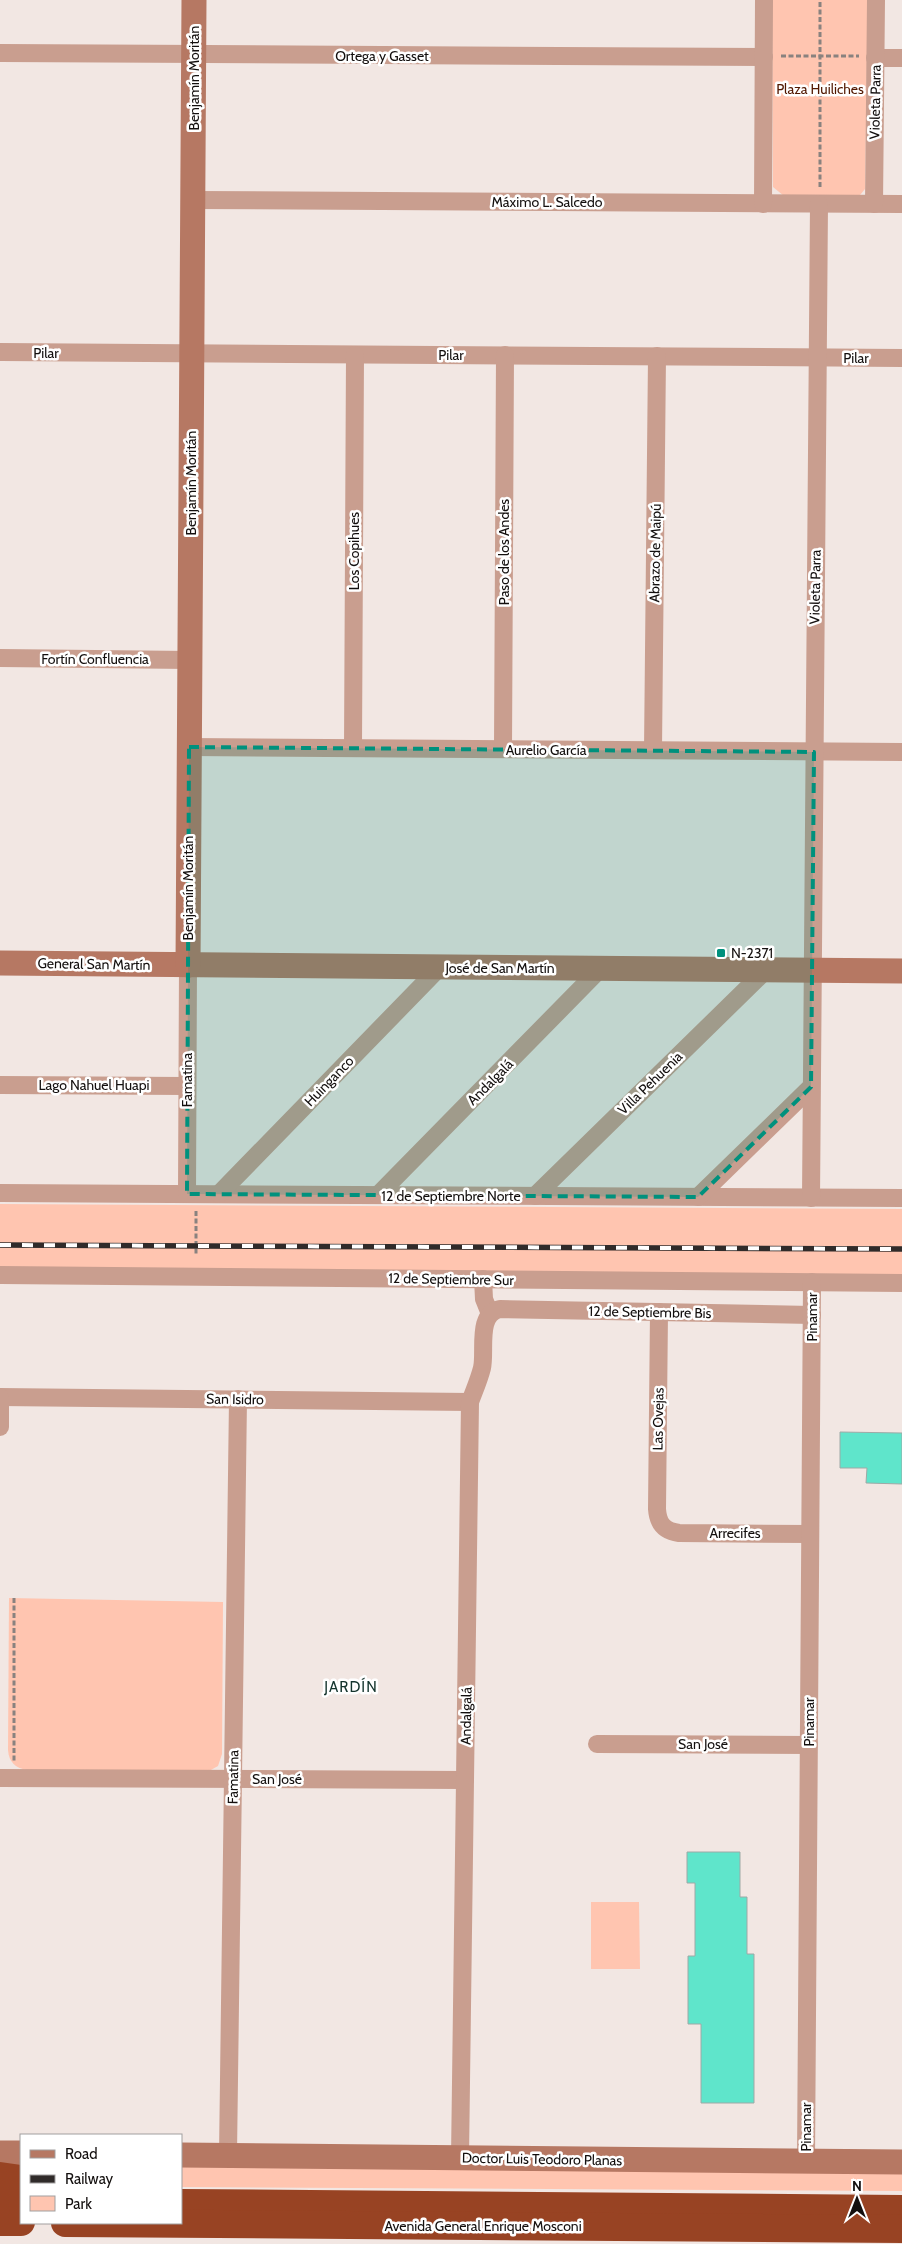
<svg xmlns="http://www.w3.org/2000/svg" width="902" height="2244" font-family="Cabin,sans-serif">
	<rect width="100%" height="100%" fill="#f2e7e3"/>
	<!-- green -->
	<g fill="#ffc5b0">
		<polygon points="772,0 868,0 865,189 860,195 784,196 773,187"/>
		<polygon points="0,1204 902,1209 902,1277 0,1270"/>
		<path d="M9 1598 223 1602 222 1754 218 1766 209 1771 27 1770C15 1768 9 1762 8 1750Z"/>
		<polygon points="591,1902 639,1902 640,1969 591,1969"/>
		<polygon points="181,2165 902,2171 902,2191 181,2187"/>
	</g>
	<!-- building -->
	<g fill="#5fe5cb" stroke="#9ea9a6">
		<polygon points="840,1432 902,1433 902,1484 866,1483 867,1468 840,1468"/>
		<polygon points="687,1852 740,1852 740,1897 747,1897 747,1954 754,1954 754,2103 701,2103 701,2024 688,2024 688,1956 695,1956 695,1883 687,1883"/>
	</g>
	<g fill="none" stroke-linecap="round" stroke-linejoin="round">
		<!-- path -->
		<g stroke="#89827f" stroke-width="3" stroke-dasharray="5 2.5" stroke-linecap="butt">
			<polyline points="781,56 859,56"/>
			<polyline points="820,187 820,0"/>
			<polyline points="196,1211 196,1256"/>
			<polyline points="14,1598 14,1762"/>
		</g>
		<!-- street -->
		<g stroke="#c99e8f" stroke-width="18">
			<polyline points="0,53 764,57"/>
			<polyline points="875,58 902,58"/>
			<polyline points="193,200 902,204"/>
			<polyline points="763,204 764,0"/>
			<polyline points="874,204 876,0"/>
			<polyline points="0,352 902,358"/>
			<polyline points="0,658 190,660"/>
			<polyline points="189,747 902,752"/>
			<polyline points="353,748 355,355"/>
			<polyline points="503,749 505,355"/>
			<polyline points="653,750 657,356"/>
			<polyline points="0,1085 187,1086"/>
			<polyline points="0,1193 902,1198"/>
			<polyline points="187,1194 188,965"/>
			<polyline points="219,1194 440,967"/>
			<polyline points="378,1195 601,968"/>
			<polyline points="535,1196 766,970"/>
			<polyline points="698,1197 811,1087"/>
			<polyline points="811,1198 819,204"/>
			<polyline points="0,1275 902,1283"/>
			<polyline points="483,1279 484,1299 490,1314"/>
			<path d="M659 1312 657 1509C658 1524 664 1531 679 1533L810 1534"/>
			<polyline points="0,1397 470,1402"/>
			<polyline points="0,1427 0,1397"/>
			<polyline points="597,1744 809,1745"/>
			<polyline points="0,1778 465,1780"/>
			<polyline points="228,2155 238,1399"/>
			<path d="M460 2158 470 1402C474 1391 479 1380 482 1368 486 1351 476 1314 500 1309L812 1315"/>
			<polyline points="806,2161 812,1282"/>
		</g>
		<!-- secondary -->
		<g stroke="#b67863" stroke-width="25">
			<polyline points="0,963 902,971"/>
			<polyline points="188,965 194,0"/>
			<polyline points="0,2153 21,2153"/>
			<polyline points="181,2155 902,2162"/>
		</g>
		<!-- highway -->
		<g stroke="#984323" stroke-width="28">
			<polyline points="0,2176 21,2179"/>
			<polyline points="0,2201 21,2201"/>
			<polyline points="181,2203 902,2209"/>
			<polyline points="0,2222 21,2222"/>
			<polyline points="65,2223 902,2229"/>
		</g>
		<!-- rail casing -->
		<g stroke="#302b2a" stroke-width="5.5">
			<polyline id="rail" points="0,1245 902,1249"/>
		</g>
		<!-- rail -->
		<use href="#rail" stroke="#fff" stroke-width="4" stroke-dasharray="11" stroke-linecap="butt"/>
	</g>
	<!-- marked area -->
	<path fill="#00917d" fill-opacity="0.2" stroke="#00917d" stroke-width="4" stroke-dasharray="10 6" stroke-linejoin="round" d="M189 747 814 752 811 1087 698 1197 187 1194Z"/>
	<!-- markers -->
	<rect fill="#00917d" stroke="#fff" stroke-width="2" x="716" y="948" width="10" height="10" rx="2.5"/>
	<g text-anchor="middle" stroke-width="5" stroke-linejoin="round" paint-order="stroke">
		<!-- street labels -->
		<g font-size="14" fill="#130f0e" stroke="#fff">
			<text x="382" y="61">Ortega y Gasset</text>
			<text transform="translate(194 78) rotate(-90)" y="5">Benjamín Moritán</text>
			<text transform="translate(875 102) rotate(-89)" y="5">Violeta Parra</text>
			<text x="547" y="207">Máximo L. Salcedo</text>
			<text x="46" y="358">Pilar</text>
			<text x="451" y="360">Pilar</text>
			<text x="856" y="363">Pilar</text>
			<text transform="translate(191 483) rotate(-90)" y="5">Benjamín Moritán</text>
			<text transform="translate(354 551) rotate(-90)" y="5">Los Copihues</text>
			<text transform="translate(504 552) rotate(-90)" y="5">Paso de los Andes</text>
			<text transform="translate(655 553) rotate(-89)" y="5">Abrazo de Maipú</text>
			<text transform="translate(815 587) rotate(-89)" y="5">Violeta Parra</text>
			<text x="95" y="664">Fortín Confluencia</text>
			<text x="546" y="755">Aurelio García</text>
			<text transform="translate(188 888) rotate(-90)" y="5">Benjamín Moritán</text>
			<text transform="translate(94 964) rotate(1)" y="5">General San Martín</text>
			<text x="500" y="973">José de San Martín</text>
			<text transform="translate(187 1080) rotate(-90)" y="5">Famatina</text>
			<text transform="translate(329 1081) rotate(-46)" y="5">Huinganco</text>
			<text transform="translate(490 1082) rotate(-45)" y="5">Andalgalá</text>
			<text transform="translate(650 1083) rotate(-44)" y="5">Villa Pehuenia</text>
			<text x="94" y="1090">Lago Nahuel Huapi</text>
			<text x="451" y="1201">12 de Septiembre Norte</text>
			<text transform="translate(451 1279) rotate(1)" y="5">12 de Septiembre Sur</text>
			<text transform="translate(650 1312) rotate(1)" y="5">12 de Septiembre Bis</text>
			<text transform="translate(812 1317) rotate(-90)" y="5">Pinamar</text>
			<text transform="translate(235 1399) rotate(1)" y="5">San Isidro</text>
			<text transform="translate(658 1419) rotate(-89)" y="5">Las Ovejas</text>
			<text x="735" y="1538">Arrecifes</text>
			<text transform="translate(466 1716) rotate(-89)" y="5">Andalgalá</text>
			<text transform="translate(809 1722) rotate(-90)" y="5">Pinamar</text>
			<text x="703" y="1749">San José</text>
			<text transform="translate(233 1777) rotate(-89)" y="5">Famatina</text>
			<text x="277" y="1784">San José</text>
			<text transform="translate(806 2127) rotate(-90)" y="5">Pinamar</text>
			<text transform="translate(542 2159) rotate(1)" y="5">Doctor Luis Teodoro Planas</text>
			<text x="483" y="2231">Avenida General Enrique Mosconi</text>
		</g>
		<!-- park labels -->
		<g font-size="14" fill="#521801" stroke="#fff">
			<text x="820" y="94">Plaza Huiliches</text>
		</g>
		<!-- poi labels -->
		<g font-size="14" fill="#130f0e" stroke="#fff" text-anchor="start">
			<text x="731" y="958">N-2371</text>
		</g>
		<!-- neighbourhood labels -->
		<g font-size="15" letter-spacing="1" fill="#14342d" stroke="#fff">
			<text x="351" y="1692">JARDÍN</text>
		</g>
	</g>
	<!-- legend -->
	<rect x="20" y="2134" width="162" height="90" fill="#ffffff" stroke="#a19f9f"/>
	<rect x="30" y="2150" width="25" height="8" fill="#b67863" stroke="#a19f9f"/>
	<text x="65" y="2159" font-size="15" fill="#130f0e">Road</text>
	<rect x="30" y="2175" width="25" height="8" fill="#302b2a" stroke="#a19f9f"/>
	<text x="65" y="2184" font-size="15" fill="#130f0e">Railway</text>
	<rect x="30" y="2196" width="25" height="15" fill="#ffc5b0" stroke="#a19f9f"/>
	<text x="65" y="2209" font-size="15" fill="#130f0e">Park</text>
	<!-- north arrow -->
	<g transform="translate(857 2199)" stroke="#ffffff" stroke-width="4" paint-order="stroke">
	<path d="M0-4L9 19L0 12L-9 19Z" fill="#130f0e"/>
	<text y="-8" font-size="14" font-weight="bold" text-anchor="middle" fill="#130f0e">N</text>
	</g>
</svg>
